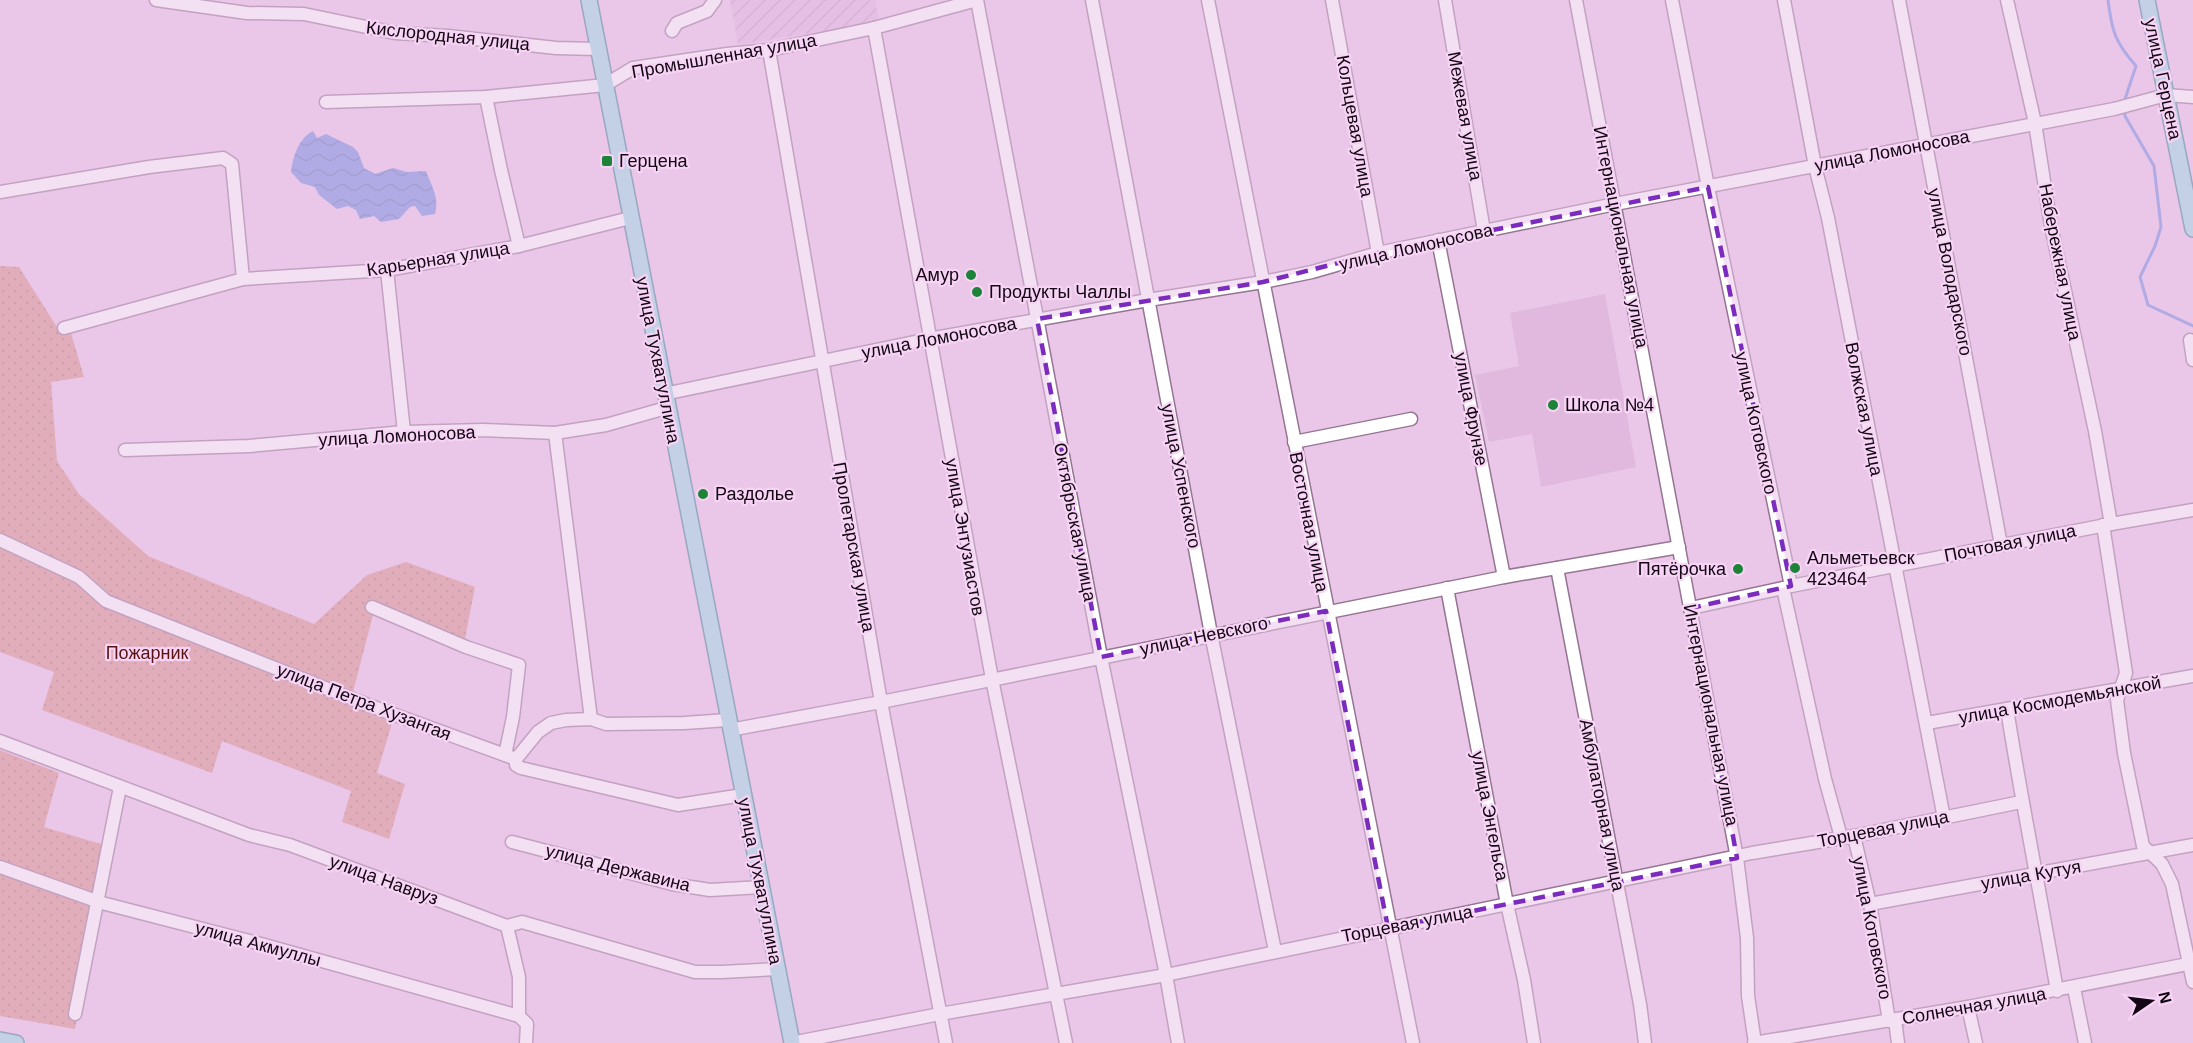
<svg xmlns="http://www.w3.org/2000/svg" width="2193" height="1043" font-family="Arial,sans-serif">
	<defs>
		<pattern id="industrial-furrows" width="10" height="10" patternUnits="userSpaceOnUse" patternTransform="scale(1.5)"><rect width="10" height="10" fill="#e1b9df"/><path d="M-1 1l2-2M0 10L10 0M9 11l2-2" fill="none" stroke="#c09ebe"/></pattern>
		<pattern id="grass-dots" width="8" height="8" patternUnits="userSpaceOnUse" patternTransform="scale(1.5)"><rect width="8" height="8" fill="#d78f86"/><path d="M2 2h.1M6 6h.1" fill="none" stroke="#ad736c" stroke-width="1.8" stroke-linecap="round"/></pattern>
		<pattern id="water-waves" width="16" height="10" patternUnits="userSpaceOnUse" patternTransform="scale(1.5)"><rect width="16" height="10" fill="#6a8ae3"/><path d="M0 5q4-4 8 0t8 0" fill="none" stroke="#566fb7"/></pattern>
	</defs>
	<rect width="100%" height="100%" fill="#eac7e8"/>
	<!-- built -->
	<polygon fill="#e1b9df" points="1605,294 1636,467 1541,487 1532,434 1489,442 1475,375 1519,366 1510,313"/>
	<!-- industrial -->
	<polygon fill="url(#industrial-furrows)" points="730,0 875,0 879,22 738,45"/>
	<!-- grass -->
	<g fill="url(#grass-dots)">
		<polygon points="0,266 19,267 62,335 71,333 84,377 51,382 57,461 79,494 148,556 314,624 367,575 406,562 475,587 464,644 374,611 351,700 394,717 377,773 405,784 389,839 342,822 351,791 222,741 212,773 42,710 54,672 0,652"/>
		<polygon points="0,750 59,773 44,827 111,847 75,1029 0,1016"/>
	</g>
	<!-- water -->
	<path fill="url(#water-waves)" d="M313 131 317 138 326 134 353 147 358 152 364 168 375 174 393 168 407 172 426 171C431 185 440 198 435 214L422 216 415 206 410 207 399 219 381 222 374 216 360 219 356 210 348 206 337 209 319 195 315 187 301 183 291 172C293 156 299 138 313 131Z"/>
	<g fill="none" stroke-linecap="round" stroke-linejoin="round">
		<!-- stream -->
		<g stroke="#6a8ae3" stroke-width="3">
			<path d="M2108 0C2112 32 2115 42 2136 66L2124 102"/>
			<polyline points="2124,108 2125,116 2154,166 2161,227 2155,246 2140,277 2148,305 2193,326"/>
		</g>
		<!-- minor casing -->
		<g stroke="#957593" stroke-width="15">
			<g id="minor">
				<polyline points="156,0 247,13 304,14 395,33 448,36 556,48 598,49"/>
				<polyline points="977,0 1101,657 1166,975 1178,1043"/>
				<polyline points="1092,0 1211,634 1275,951"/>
				<polyline points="1208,0 1413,1043"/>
				<polyline points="1332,0 1378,253"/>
				<polyline points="1445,0 1484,231"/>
				<polyline points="1576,0 1737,858 1747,938 1748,996 1755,1043"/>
				<polyline points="1672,0 1708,187 1791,586 1783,588 1825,779 1841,837"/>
				<polyline points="1784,0 1815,166 1828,218 1944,818"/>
				<polyline points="1899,0 2001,545"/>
				<polyline points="2007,0 2035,123 2051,226 2095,431 2111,524"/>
				<polyline points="874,28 992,679 1066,1043"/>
				<polyline points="672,31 677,23 707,11 715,0"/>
				<polyline points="769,50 881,702 946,1043"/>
				<polyline points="486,97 501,170 519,246"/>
				<polyline points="326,102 486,97 605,85 633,68 727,54 769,50 874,28 977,0"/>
				<polyline points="0,192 149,167 223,158 232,164 243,279"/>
				<polyline points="1438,240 1504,577"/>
				<polyline points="387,270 404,432"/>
				<polyline points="64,328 243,279 387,270 519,246 630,218"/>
				<polyline points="2190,340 2193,360"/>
				<polyline points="664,394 929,339 1148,300 1263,282 1312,272 1378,253 1615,204 2114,109 2166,95 2193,97"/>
				<polyline points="555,433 591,719"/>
				<polyline points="1294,442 1411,419"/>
				<polyline points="125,450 249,446 404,432 483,430 555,433 606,425 666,408"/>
				<polyline points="2103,525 2126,673 2117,700 2124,753 2143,846 2162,864 2172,884 2193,982"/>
				<polyline points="0,540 79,577 106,601 368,705 516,759"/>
				<polyline points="1557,568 1640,1004 1645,1043"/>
				<polyline points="1791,586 2111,524 2193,510"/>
				<polyline points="1447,588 1507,904 1524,980 1534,1043"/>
				<polyline points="372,607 466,647 519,665 513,717 505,755"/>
				<polyline points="1691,608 1783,588"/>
				<path d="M2007 709C2022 804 2041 897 2057 991"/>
				<polyline points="1927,723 2193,676"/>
				<polyline points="730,730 881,702 1504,577 1679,547"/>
				<polyline points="0,741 249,835 290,845 507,926 522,922 695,972 722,972 777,969"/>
				<polyline points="516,759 516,765 521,768 678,805 743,795"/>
				<polyline points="516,759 538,732 551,723 566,720 591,719 606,724 684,723 728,720"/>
				<polyline points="1854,836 1870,904 1889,1021"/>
				<polyline points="512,842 672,884 710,890 762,887"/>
				<polyline points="0,867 102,903 261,944 519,1016"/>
				<polyline points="1870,904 2193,845"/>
				<polyline points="507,926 519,977 519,1016 527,1024 526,1043"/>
				<polyline points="2074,988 2085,1043"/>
				<polyline points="1968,1007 1976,1043"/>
				<polyline points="75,1014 120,787"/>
				<polyline points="1895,1020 1898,1043"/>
				<polyline points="791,1043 940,1014 1166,975 1752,853 1854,836 2021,802"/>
				<polyline points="1754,1043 1968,1007 2193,963"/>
			</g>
		</g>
		<!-- major casing -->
		<g stroke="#388290" stroke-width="18">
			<g id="major">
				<polyline points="589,0 792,1043"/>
				<polyline points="2147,0 2193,229"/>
				<polyline points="0,1040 16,1043"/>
			</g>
		</g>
		<!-- minor -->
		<use href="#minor" stroke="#fff" stroke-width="12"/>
		<!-- major -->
		<use href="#major" stroke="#94dce5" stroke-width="15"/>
	</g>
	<!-- marked area -->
	<path d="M0 0H2193V1043H0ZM1708 187 1791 586 1691 608 1737 858 1388 928 1326 611 1101 657 1037 319 1263 282 1378 253Z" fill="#eac7e8" fill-opacity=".55" fill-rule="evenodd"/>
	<path fill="none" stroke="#7b2cbf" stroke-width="4.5" stroke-dasharray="12 8" stroke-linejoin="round" d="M1708 187 1791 586 1691 608 1737 858 1388 928 1326 611 1101 657 1037 319 1263 282 1378 253Z"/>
	<!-- markers -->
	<g fill="#1d8338" stroke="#f7d4f5" stroke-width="2">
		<rect x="601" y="155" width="12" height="12" rx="3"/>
		<circle cx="971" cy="275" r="6"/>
		<circle cx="977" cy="292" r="6"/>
		<circle cx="1553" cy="405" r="6"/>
		<circle cx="703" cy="494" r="6"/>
		<circle cx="1795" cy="568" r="6"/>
		<circle cx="1738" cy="569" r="6"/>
	</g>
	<g text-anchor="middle" stroke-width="4.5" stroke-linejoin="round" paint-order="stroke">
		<!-- street labels -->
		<g font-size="18" fill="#120712" stroke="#f7d4f5">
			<text transform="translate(448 36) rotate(6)" y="6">Кислородная улица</text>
			<text transform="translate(724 56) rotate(-10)" y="6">Промышленная улица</text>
			<text transform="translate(2163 79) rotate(78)" y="6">улица Герцена</text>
			<text transform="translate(1465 116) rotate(80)" y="6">Межевая улица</text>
			<text transform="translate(1355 126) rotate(80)" y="6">Кольцевая улица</text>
			<text transform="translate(1892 151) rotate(-11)" y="6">улица Ломоносова</text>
			<text transform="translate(1621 237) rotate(79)" y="6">Интернациональная улица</text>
			<text transform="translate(1416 247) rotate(-13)" y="6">улица Ломоносова</text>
			<text transform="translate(438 259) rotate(-9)" y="6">Карьерная улица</text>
			<text transform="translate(2060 262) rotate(79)" y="6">Набережная улица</text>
			<text transform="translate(1950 272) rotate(79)" y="6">улица Володарского</text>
			<text transform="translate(939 338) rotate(-11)" y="6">улица Ломоносова</text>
			<text transform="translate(658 360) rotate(79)" y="6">улица Тухватуллина</text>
			<text transform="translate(1471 409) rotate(79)" y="6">улица Фрунзе</text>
			<text transform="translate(1864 409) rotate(79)" y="6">Волжская улица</text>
			<text transform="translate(1756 423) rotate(78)" y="6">улица Котовского</text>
			<text transform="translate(397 436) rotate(-3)" y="6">улица Ломоносова</text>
			<text transform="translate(1181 476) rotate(79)" y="6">улица Успенского</text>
			<text transform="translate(1075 522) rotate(79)" y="6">Октябрьская улица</text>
			<text transform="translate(1309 522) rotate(79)" y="6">Восточная улица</text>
			<text transform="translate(965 537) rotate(80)" y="6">улица Энтузиастов</text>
			<text transform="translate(2010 543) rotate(-11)" y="6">Почтовая улица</text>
			<text transform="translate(854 547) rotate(80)" y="6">Пролетарская улица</text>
			<text transform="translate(1204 636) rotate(-12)" y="6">улица Невского</text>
			<text transform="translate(2060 700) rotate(-10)" y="6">улица Космодемьянской</text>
			<text transform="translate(364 702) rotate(21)" y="6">улица Петра Хузангая</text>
			<text transform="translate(1711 715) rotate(79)" y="6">Интернациональная улица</text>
			<text transform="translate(1602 805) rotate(79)" y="6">Амбулаторная улица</text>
			<text transform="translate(1490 816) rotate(79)" y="6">улица Энгельса</text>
			<text transform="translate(1883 829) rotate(-11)" y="6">Торцевая улица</text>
			<text transform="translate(618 868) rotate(14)" y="6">улица Державина</text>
			<text transform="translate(2031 875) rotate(-10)" y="6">улица Кутуя</text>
			<text transform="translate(384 880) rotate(20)" y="6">улица Навруз</text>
			<text transform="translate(760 881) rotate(79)" y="6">улица Тухватуллина</text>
			<text transform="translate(1407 924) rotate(-11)" y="6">Торцевая улица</text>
			<text transform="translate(1872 928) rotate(79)" y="6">улица Котовского</text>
			<text transform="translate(258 944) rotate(15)" y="6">улица Акмуллы</text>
			<text transform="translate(1974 1006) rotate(-10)" y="6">Солнечная улица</text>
		</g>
		<!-- poi labels -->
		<g font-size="18" fill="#120712" stroke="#f7d4f5" text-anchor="start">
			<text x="619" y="167">Герцена</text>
			<text x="959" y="281" text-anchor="end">Амур</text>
			<text x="989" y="298">Продукты Чаллы</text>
			<text x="1565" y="411">Школа №4</text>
			<text x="715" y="500">Раздолье</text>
			<text x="1807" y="564">Альметьевск<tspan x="1807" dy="21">423464</tspan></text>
			<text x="1726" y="575" text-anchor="end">Пятёрочка</text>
		</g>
		<!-- park labels -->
		<g font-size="18" fill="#57130f" stroke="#f7d4f5">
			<text x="147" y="659">Пожарник</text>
		</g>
	</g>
	<!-- north arrow -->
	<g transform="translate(2151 1001) rotate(76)" stroke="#f7d4f5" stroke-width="4.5" paint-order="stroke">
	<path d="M0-4.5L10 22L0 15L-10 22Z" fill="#120712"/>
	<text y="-9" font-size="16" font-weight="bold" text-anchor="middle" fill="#120712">N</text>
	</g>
</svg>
